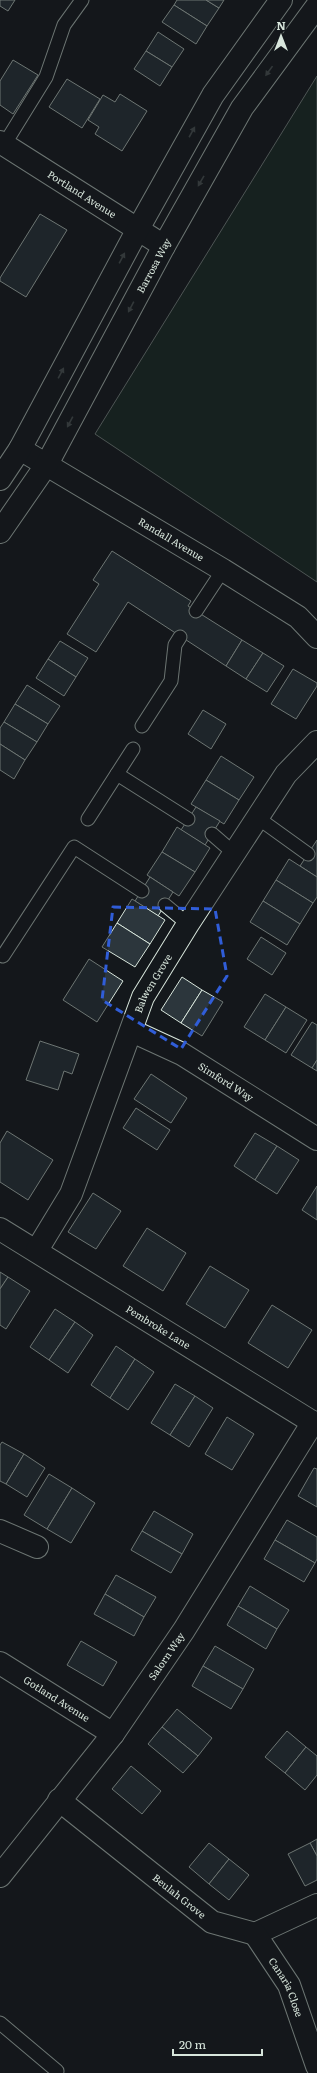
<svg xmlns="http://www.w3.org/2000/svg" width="317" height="2073" font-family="Literata,serif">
	<rect width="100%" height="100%" fill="#14181c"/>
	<!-- green -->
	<polygon fill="#1a2d24" stroke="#939e99" points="317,76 317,582 95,434"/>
	<!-- building -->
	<g fill="#2c363c" stroke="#d8e6dc">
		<polygon points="0,0 15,0 8,11 0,6"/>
		<polygon points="177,0 206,0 219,8 207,26 174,5"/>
		<polygon points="206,0 224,0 219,8"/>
		<polygon points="174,5 207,26 196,44 162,22"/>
		<polygon points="158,32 184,49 172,67 146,51"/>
		<polygon points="146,51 172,67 160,86 134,69"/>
		<polygon points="13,60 38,75 13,114 0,105 0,81"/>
		<polygon points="67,79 100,99 82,128 49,107"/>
		<polygon points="120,94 147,111 122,151 95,134 99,127 88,120 103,95 115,102"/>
		<polygon points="40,214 67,230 26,297 0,281 0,278"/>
		<polygon points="112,551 191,601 188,606 242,640 226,666 128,602 96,652 67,634 99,584 93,580"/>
		<polygon points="242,640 263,653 246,679 226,666"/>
		<polygon points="60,641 88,658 76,677 48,659"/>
		<polygon points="263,653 284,666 267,692 246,679"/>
		<polygon points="48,659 76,677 64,696 36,678"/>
		<polygon points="293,669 317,683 317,686 296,719 271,704"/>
		<polygon points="27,685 60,706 48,724 15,704"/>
		<polygon points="15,704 48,724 37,742 4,722"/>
		<polygon points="203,710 226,724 211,749 188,734"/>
		<polygon points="4,722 37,742 25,760 0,744 0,728"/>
		<polygon points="0,744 25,760 14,779 0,770"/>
		<polygon points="221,756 254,777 239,800 206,780"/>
		<polygon points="206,780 239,800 224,824 191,804"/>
		<polygon points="196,807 220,821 205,845 181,830"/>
		<polygon points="177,827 210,848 195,872 162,852"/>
		<polygon points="317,840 317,877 300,866"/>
		<polygon points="162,852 195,872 179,896 147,875"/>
		<polygon points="289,859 317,877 317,897 313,903 276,880"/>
		<polygon points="150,877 173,892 158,916 135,901"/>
		<polygon points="276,880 313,903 300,924 263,901"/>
		<polygon points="132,899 165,920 150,944 117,923"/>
		<polygon points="263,901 300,924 287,945 250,922"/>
		<polygon points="117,923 150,944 135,967 102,947"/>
		<polygon points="261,937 286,953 272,975 247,959"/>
		<polygon points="89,959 123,981 97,1022 63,1000"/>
		<polygon points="182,977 202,990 181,1023 161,1010"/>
		<polygon points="202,990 223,1002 202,1036 181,1023"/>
		<polygon points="265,994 286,1007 265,1040 244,1027"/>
		<polygon points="286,1007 307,1020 286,1053 265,1040"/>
		<polygon points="312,1022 317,1025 317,1060 312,1068 291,1055"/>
		<polygon points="40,1041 79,1054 72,1074 64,1071 58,1090 26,1080"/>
		<polygon points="317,1060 317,1071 312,1068"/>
		<polygon points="151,1074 187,1098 171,1123 134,1099"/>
		<polygon points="136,1108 170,1130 157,1150 123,1128"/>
		<polygon points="7,1131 53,1160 28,1200 0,1182 0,1143"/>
		<polygon points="255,1133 277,1146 255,1180 234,1166"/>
		<polygon points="277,1146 299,1160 277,1194 255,1180"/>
		<polygon points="317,1186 317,1220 302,1210"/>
		<polygon points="93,1193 121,1211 96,1249 68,1232"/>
		<polygon points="147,1228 186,1253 163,1291 123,1266"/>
		<polygon points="210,1266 249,1290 225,1328 186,1304"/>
		<polygon points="0,1272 8,1277 0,1289"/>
		<polygon points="8,1277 30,1291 6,1329 0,1325 0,1289"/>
		<polygon points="272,1305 312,1330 288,1368 248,1343"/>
		<polygon points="55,1309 75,1322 49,1360 30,1347"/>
		<polygon points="75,1322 93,1335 68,1373 49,1360"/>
		<polygon points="116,1346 135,1359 110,1398 91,1385"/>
		<polygon points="135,1359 154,1372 128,1410 110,1398"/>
		<polygon points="175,1384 195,1396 170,1435 151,1423"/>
		<polygon points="195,1396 213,1408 189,1447 170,1435"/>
		<polygon points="227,1417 254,1434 232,1470 205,1454"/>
		<polygon points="2,1442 24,1454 6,1484 0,1481 0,1445"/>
		<polygon points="24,1454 45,1468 27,1497 6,1484"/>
		<polygon points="314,1468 317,1469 317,1507 298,1496"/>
		<polygon points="49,1474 72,1488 47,1529 24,1515"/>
		<polygon points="72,1488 95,1503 71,1543 47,1529"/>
		<polygon points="154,1511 193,1534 182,1554 142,1531"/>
		<polygon points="287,1520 317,1537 317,1559 315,1563 275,1540"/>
		<polygon points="142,1531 182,1554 171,1573 131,1550"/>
		<polygon points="275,1540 315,1563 304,1582 264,1559"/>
		<polygon points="116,1575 156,1597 144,1617 105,1594"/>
		<polygon points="250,1586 289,1610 277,1629 238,1606"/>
		<polygon points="105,1594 144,1617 134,1636 94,1614"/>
		<polygon points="238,1606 277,1629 266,1649 227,1625"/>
		<polygon points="81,1641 117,1662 103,1686 67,1665"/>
		<polygon points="215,1646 254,1669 243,1689 203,1666"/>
		<polygon points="203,1666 243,1689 231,1709 192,1686"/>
		<polygon points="177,1709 212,1738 198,1756 162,1727"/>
		<polygon points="162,1727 198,1756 183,1773 148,1744"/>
		<polygon points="287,1731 306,1747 285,1773 265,1757"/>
		<polygon points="306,1747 317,1756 317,1775 305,1790 285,1773"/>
		<polygon points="131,1766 161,1791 142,1814 112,1789"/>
		<polygon points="317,1839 317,1856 310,1843"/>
		<polygon points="209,1843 229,1859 209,1884 189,1867"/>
		<polygon points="310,1843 317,1856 317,1880 305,1886 288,1854"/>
		<polygon points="229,1859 249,1875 229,1900 209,1884"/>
	</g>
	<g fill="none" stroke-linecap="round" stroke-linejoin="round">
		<!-- service casing -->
		<g stroke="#d8e6dc" stroke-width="15">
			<g id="service">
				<polyline points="4,145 46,77 64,25 82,0"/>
				<polyline points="196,611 223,570"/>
				<polyline points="142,726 171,681 175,645 180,637"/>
				<polyline points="117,774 188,819"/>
				<polyline points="258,818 308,854"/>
				<polyline points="88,819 133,749"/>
				<polyline points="212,834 235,854"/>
				<polyline points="165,905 188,924"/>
				<polyline points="3,956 74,847 142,891"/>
				<polyline points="0,2023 57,2071"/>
			</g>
		</g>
		<!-- minor casing -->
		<g stroke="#d8e6dc" stroke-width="24">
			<g id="minor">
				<path id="s1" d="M0 142 164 246"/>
				<path id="s2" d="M20 449 223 570 298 617 317 637"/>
				<path id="s3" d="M132 1031 182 1054 317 1139"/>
				<path id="s4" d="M0 1229 317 1425"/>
				<path id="s5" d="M37 1250 71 1194 143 997 188 924 286 774 317 742"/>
				<polyline points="0,1531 37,1547"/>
				<path id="s6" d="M0 1663 113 1734"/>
				<path id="s7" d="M59 1800 212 1922 255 1934 317 1905"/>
				<path id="s8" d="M0 1876 113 1734 184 1630 313 1422"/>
				<path id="s9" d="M255 1934 289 1985 317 2066"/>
			</g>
		</g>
		<!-- tertiary casing -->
		<g stroke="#d8e6dc" stroke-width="24">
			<g id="tertiary">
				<polyline points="0,479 20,449 138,229 213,95 281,0"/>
				<path id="s10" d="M0 532 47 464 164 246 242 108 317 6"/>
			</g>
		</g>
		<!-- service -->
		<use href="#service" stroke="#14181c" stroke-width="13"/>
		<!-- minor -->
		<use href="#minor" stroke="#14181c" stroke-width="22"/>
		<!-- tertiary -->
		<use href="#tertiary" stroke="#14181c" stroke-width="22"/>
	</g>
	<!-- one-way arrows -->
	<defs><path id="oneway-solid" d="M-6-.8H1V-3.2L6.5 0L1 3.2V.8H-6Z"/></defs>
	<g fill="#59605f">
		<use href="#oneway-solid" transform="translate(269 71) rotate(126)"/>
		<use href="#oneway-solid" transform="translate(192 132) rotate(-61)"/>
		<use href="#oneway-solid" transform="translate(201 181) rotate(120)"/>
		<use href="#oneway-solid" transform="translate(122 258) rotate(-62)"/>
		<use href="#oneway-solid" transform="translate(131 307) rotate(118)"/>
		<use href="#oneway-solid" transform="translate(61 373) rotate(-62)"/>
		<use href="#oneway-solid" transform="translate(70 422) rotate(118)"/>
	</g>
	<!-- marked area -->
	<path d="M0 0H317V2073H0ZM113 907 215 909 227 976 181 1049 102 1000Z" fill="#14181c" fill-opacity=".55" fill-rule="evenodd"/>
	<path fill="none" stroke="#305dd8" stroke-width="3" stroke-dasharray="8 5" stroke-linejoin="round" d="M113 907 215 909 227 976 181 1049 102 1000Z"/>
	<g text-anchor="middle" stroke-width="3" stroke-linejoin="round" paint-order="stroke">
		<!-- street labels -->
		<g font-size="10" fill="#d8e6dc" stroke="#14181c">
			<text dy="4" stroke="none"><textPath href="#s1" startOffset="97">Portland Avenue</textPath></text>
			<text dy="4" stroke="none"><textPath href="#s10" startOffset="308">Barrosa Way</textPath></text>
			<text dy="4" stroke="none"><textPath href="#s2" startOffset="176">Randall Avenue</textPath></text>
			<text dy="4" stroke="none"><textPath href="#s5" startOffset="292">Balwen Grove</textPath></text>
			<text dy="4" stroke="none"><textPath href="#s3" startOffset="107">Simford Way</textPath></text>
			<text dy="4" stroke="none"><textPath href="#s4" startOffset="186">Pembroke Lane</textPath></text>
			<text dy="4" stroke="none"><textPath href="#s8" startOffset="276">Salorn Way</textPath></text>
			<text dy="4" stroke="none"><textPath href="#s6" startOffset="67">Gotland Avenue</textPath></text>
			<text dy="4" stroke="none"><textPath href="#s7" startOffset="154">Beulah Grove</textPath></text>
			<text dy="4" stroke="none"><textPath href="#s9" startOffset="62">Canaria Close</textPath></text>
		</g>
	</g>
	<!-- north arrow -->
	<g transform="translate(281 36)" stroke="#14181c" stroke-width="3" paint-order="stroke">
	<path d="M0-3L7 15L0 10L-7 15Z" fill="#d8e6dc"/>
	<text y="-6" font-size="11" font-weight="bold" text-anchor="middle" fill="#d8e6dc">N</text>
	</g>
	<!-- scale -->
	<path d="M173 2049v6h89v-6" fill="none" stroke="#d8e6dc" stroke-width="2"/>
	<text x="179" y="2049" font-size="12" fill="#d8e6dc" stroke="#14181c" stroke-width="3" paint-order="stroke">20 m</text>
</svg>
